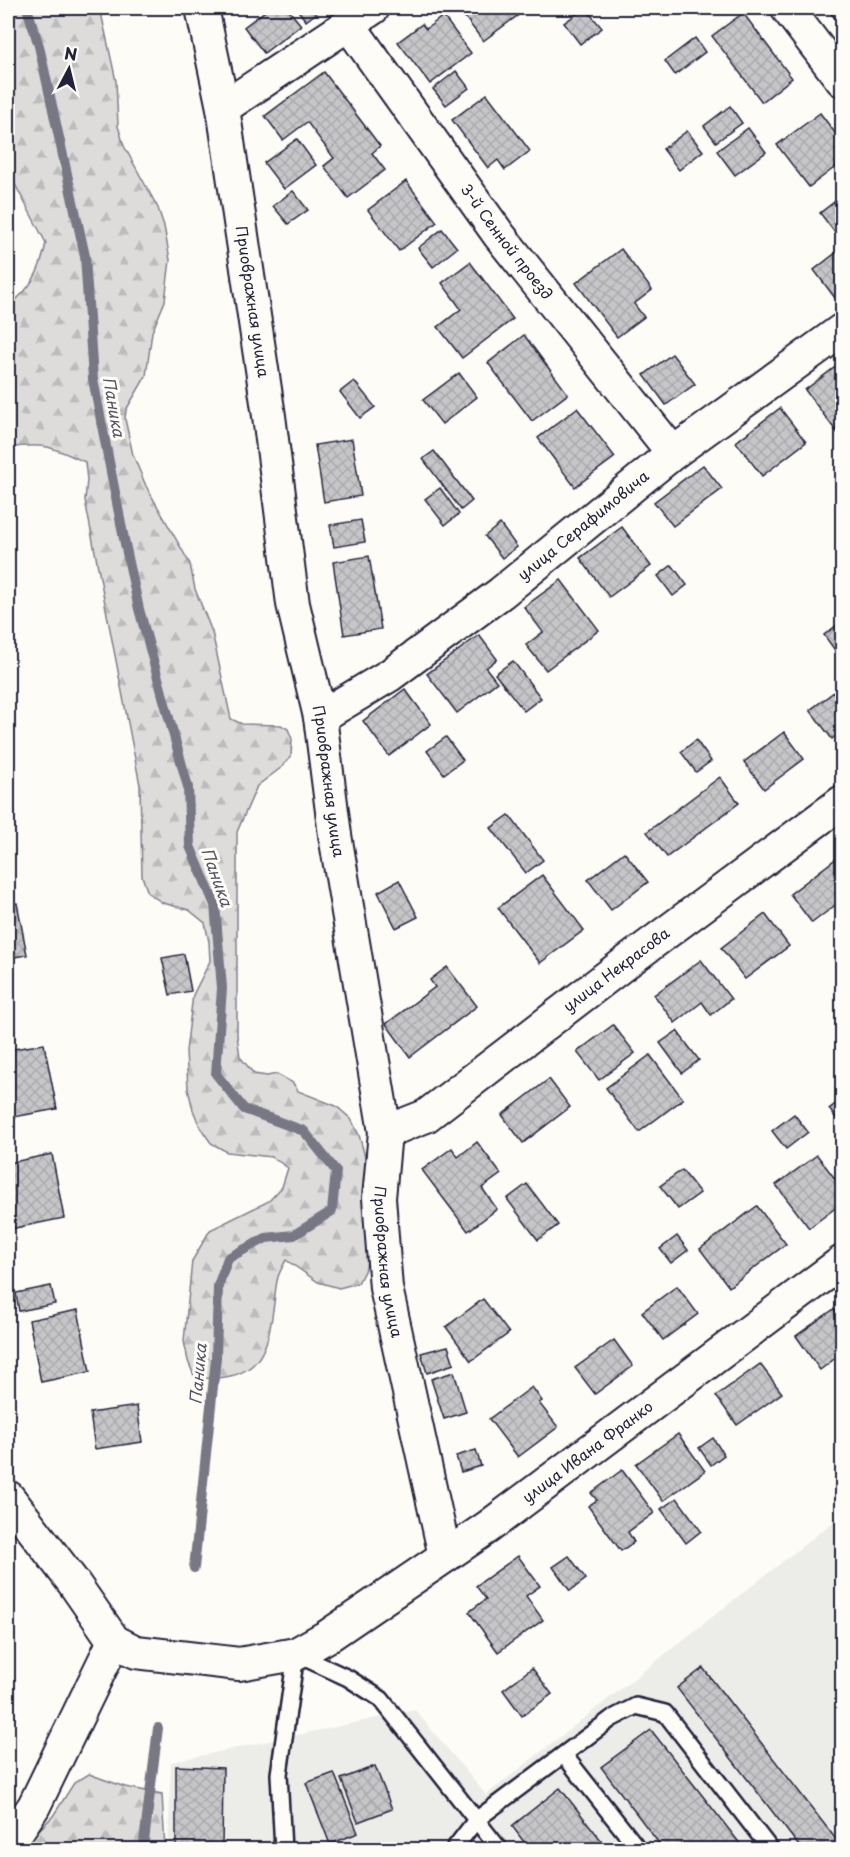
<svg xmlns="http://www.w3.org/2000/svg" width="850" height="1857" font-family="'Playpen Sans',sans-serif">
	<defs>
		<pattern id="forest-firs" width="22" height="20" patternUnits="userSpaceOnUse" patternTransform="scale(1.5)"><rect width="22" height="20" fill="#dddcdb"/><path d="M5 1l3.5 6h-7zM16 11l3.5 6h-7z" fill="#bdbcbd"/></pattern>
		<pattern id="building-cross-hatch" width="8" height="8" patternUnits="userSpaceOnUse" patternTransform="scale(1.5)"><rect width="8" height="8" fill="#c6c6c8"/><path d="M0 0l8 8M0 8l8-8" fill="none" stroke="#aaaaad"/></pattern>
	</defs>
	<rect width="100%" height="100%" fill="#fdfcf7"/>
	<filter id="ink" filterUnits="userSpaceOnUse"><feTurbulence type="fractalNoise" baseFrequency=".0167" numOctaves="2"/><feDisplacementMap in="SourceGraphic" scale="12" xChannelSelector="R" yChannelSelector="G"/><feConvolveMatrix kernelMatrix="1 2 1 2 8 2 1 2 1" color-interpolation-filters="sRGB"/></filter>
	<g filter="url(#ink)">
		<!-- built -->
		<polygon fill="#ecece9" points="842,1515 842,1849 168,1850 171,1762 415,1710 486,1795"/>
		<!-- forest -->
		<g fill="url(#forest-firs)" stroke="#807f8b" stroke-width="1.5">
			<path d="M8 8H100L116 81 118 126 124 146 158 208 164 226 170 260 165 301 152 332 146 376 126 410 125 419 133 455 146 486 190 564 195 589 212 632 231 719 242 724 281 725 288 729 292 739 291 756 282 767 257 786 237 832V1035L240 1057 254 1074 267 1076 277 1074 293 1083 298 1091 336 1106 351 1119 359 1135 364 1153 374 1209 366 1267 358 1283 339 1288 318 1282 286 1260C283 1266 280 1271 278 1277 275 1287 275 1299 273 1310 266 1363 252 1381 195 1378L188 1361 184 1341 192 1261 210 1230 269 1201 282 1187 288 1168 272 1157 227 1152 211 1143 200 1127 193 1110 188 1089 186 1051 193 995 210 961 209 942 205 923 189 910 163 903 148 893 142 876 140 785 85 500 87 480 85 462C51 447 45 442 8 448V307C31 288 40 273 46 243L8 171Z"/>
			<polygon points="89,1774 125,1787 162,1794 165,1849 23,1850 26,1843 53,1816 74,1783"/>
		</g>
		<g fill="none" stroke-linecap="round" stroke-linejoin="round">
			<!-- stream -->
			<g stroke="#787885" stroke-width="10">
				<polyline points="27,8 39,46 85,256 93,379 124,539 139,609 188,787 190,846 215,905 222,988 216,1074 244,1109 304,1131 336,1171 332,1211 294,1235 266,1238 228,1258 218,1286 216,1358 194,1568"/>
				<polyline points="143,1850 158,1728"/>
			</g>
		</g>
		<!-- building -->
		<g fill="url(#building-cross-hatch)" stroke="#22223b" stroke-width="1.5">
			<polygon points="269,8 287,8 301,25 264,53 244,27"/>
			<polygon points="296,8 323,8 306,21"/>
			<polygon points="458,8 528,8 483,41"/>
			<polygon points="585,8 602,28 580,44 564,23"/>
			<polygon points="827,8 842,8 842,28"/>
			<polygon points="743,13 792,78 762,102 712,36"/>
			<polygon points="443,16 471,53 430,84 398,42 422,24 426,29"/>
			<polygon points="695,38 705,52 675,75 665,61"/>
			<polygon points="456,71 469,88 446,105 433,89"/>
			<polygon points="324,72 380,146 372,153 385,170 348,198 324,166 334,158 307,122 283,140 265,116"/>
			<polygon points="487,94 530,151 505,170 498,160 488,168 452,120"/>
			<polygon points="730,106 742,123 716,142 704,126"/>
			<polygon points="820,113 842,142 842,162 809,187 777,145"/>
			<polygon points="748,128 766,152 735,175 717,151"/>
			<polygon points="687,131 703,151 679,170 663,149"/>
			<polygon points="297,139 316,165 284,189 264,163"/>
			<polygon points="406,181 437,222 399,251 368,210"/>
			<polygon points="293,191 308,210 288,224 273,206"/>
			<polygon points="842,196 842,242 820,213"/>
			<polygon points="442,229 457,248 433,267 418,248"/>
			<polygon points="842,248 842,293 835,298 814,270"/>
			<polygon points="621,249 652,290 634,304 644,317 617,337 576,283"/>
			<polygon points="470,262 513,319 462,358 438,327 461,309 442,283"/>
			<polygon points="524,335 568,394 532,421 488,363"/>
			<polygon points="672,354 695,384 666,405 644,375"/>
			<polygon points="842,362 842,439 805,390"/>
			<polygon points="459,373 477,397 442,424 423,400"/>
			<polygon points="354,381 375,407 360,418 340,392"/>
			<polygon points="577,408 615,457 575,487 538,438"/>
			<polygon points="780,408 806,442 762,476 736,442"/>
			<polygon points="352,439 361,496 324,502 315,445"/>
			<polygon points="434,451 472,501 461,510 423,459"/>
			<polygon points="703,465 722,489 673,526 654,502"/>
			<polygon points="440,488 459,514 445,525 425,499"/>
			<polygon points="361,520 365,542 334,547 330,525"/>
			<polygon points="500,524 517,547 502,558 485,536"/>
			<polygon points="622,527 651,566 609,597 580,558"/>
			<polygon points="369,556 381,629 344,635 333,562"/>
			<polygon points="672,565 687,585 673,596 658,576"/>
			<polygon points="561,580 599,630 546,670 526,645 543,632 524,607"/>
			<polygon points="840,623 842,627 842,660 824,635"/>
			<polygon points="479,635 497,659 486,668 497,682 457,713 427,674"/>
			<polygon points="513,661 541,698 524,711 495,674"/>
			<polygon points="842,686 842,731 832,739 810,710"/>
			<polygon points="405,689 431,724 389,756 363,721"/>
			<polygon points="784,732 804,759 764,789 744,762"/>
			<polygon points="446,737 463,760 444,774 427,751"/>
			<polygon points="696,740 711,761 696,772 681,752"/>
			<polygon points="720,777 739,803 667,857 647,832"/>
			<polygon points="509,815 543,860 526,873 491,828"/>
			<polygon points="624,852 648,882 611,910 588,880"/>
			<polygon points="842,854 842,900 812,923 790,894"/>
			<polygon points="542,875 584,930 540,963 498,908"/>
			<polygon points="399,880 418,917 396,928 378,892"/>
			<polygon points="17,903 27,955 8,958 8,904"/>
			<polygon points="765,914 789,946 745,979 721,948"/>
			<polygon points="184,954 191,991 170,995 162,958"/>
			<polygon points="701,960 731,999 711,1015 702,1002 675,1023 654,995"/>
			<polygon points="447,967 477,1006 410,1057 386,1024 435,987 430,980"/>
			<polygon points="613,1025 635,1053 599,1080 577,1052"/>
			<polygon points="677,1031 699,1060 682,1073 660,1043"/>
			<polygon points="44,1044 57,1109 8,1118 8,1050"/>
			<polygon points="650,1055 683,1099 639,1132 606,1088"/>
			<polygon points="549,1079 570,1107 523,1143 502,1115"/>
			<polygon points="842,1099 842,1126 829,1109"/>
			<polygon points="794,1114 808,1132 786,1149 772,1131"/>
			<polygon points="477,1142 501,1174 482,1188 497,1209 468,1231 422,1170 452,1148 458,1157"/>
			<polygon points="52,1154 64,1218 10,1229 8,1217 8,1163"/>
			<polygon points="817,1155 842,1188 842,1203 809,1228 776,1185"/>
			<polygon points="682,1170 700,1193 678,1209 660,1186"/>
			<polygon points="527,1184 558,1225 538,1240 507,1199"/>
			<polygon points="757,1206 786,1244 729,1287 700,1249"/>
			<polygon points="677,1236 688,1250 671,1263 660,1249"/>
			<polygon points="51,1286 55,1304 19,1311 16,1293"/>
			<polygon points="677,1286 698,1314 663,1340 642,1312"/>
			<polygon points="483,1299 509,1333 471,1361 446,1327"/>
			<polygon points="834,1309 842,1322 842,1353 820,1370 796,1336"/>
			<polygon points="78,1310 90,1372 41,1382 29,1320"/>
			<polygon points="614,1340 633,1366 595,1394 575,1368"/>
			<polygon points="448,1346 454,1364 427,1373 421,1353"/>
			<polygon points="760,1364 782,1393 737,1425 716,1396"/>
			<polygon points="454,1372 466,1412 444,1419 431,1379"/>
			<polygon points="532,1387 542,1401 539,1403 558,1427 518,1457 489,1419"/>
			<polygon points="137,1406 142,1442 95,1449 90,1413"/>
			<polygon points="678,1434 705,1471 663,1501 636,1464"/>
			<polygon points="713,1438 724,1455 711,1465 699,1448"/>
			<polygon points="476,1450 481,1466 461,1472 456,1456"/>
			<polygon points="622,1470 654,1513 628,1532 634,1542 621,1551 588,1506 597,1500 591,1493"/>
			<polygon points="677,1498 701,1531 686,1543 661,1509"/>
			<polygon points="518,1556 540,1586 526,1596 543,1620 498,1652 469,1612 486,1599 476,1586"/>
			<polygon points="569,1556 586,1579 570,1591 553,1567"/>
			<polygon points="532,1668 552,1694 522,1716 503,1690"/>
			<polygon points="703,1668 842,1847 842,1850 802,1850 677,1688"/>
			<polygon points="651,1730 745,1850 664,1850 601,1767"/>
			<polygon points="176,1766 223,1768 222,1850 176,1850"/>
			<polygon points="375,1766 392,1809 358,1822 341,1779"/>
			<polygon points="334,1773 358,1833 330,1844 306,1783"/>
			<polygon points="560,1788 609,1850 530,1850 512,1826"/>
		</g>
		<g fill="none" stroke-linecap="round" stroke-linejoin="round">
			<!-- lane casing -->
			<g stroke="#22223b" stroke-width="20">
				<g id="lane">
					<polyline points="564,1755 639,1850"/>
					<polyline points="283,1850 279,1774 296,1654 348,1678 381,1699 500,1850"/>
					<polyline points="453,1850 476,1820 611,1719 636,1706 665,1713 771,1850"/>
				</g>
			</g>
			<!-- street casing -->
			<g stroke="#22223b" stroke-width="36">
				<g id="street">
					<path id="s1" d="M202 8 223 108 269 416 293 604 320 717 335 835 385 1132 379 1198 386 1288 445 1556"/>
					<polyline points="787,8 842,80"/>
					<path id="s2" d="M349 25 499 235 673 453"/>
					<polyline points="223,108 373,8"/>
					<path id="s3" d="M320 717 390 675 501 593 673 453 842 330"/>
					<path id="s4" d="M385 1132 426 1116 620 967 842 802"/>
					<path id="s5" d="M8 1497 73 1582 114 1641 136 1652 239 1664 296 1654 328 1636 488 1527 842 1262"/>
					<polyline points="8,1845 34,1806 114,1641"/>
				</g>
			</g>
			<!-- lane -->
			<use href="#lane" stroke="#fdfcf7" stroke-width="15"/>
			<!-- street -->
			<use href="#street" stroke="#fdfcf7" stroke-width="32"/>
		</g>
	</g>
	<g text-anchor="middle" stroke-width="6" stroke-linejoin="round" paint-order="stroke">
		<!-- street labels -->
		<g font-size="15" fill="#22223b" stroke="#fdfcf7">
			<text dy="5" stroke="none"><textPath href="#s2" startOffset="268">3-й Сенной проезд</textPath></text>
			<text dy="5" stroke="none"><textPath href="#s1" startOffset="298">Приовражная улица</textPath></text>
			<text dy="5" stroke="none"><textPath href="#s3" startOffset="326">улица Серафимовича</textPath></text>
			<text dy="5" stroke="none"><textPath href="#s1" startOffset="784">Приовражная улица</textPath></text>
			<text dy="5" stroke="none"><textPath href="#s4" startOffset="284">улица Некрасова</textPath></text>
			<text dy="5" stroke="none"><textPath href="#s1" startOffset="1270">Приовражная улица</textPath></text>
			<text dy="5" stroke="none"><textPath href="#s5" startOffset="720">улица Ивана Франко</textPath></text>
		</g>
		<!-- water labels -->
		<g font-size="16" font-style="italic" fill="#545466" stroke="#fdfcf7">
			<text transform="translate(114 407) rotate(80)" y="6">Паника</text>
			<text transform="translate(217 877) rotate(70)" y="6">Паника</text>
			<text transform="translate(198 1374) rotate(-85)" y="6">Паника</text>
		</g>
	</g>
	<!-- margin -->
	<rect width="850" height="1857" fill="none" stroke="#fdfcf7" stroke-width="30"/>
	<rect x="15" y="15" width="820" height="1827" fill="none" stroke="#22223b" stroke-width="2" filter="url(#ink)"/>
	<!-- north arrow -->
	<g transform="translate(69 69) rotate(7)" stroke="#fdfcf7" stroke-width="4.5" paint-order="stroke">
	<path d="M0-4.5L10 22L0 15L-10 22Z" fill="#22223b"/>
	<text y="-9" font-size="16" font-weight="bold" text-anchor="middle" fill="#22223b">N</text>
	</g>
</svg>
